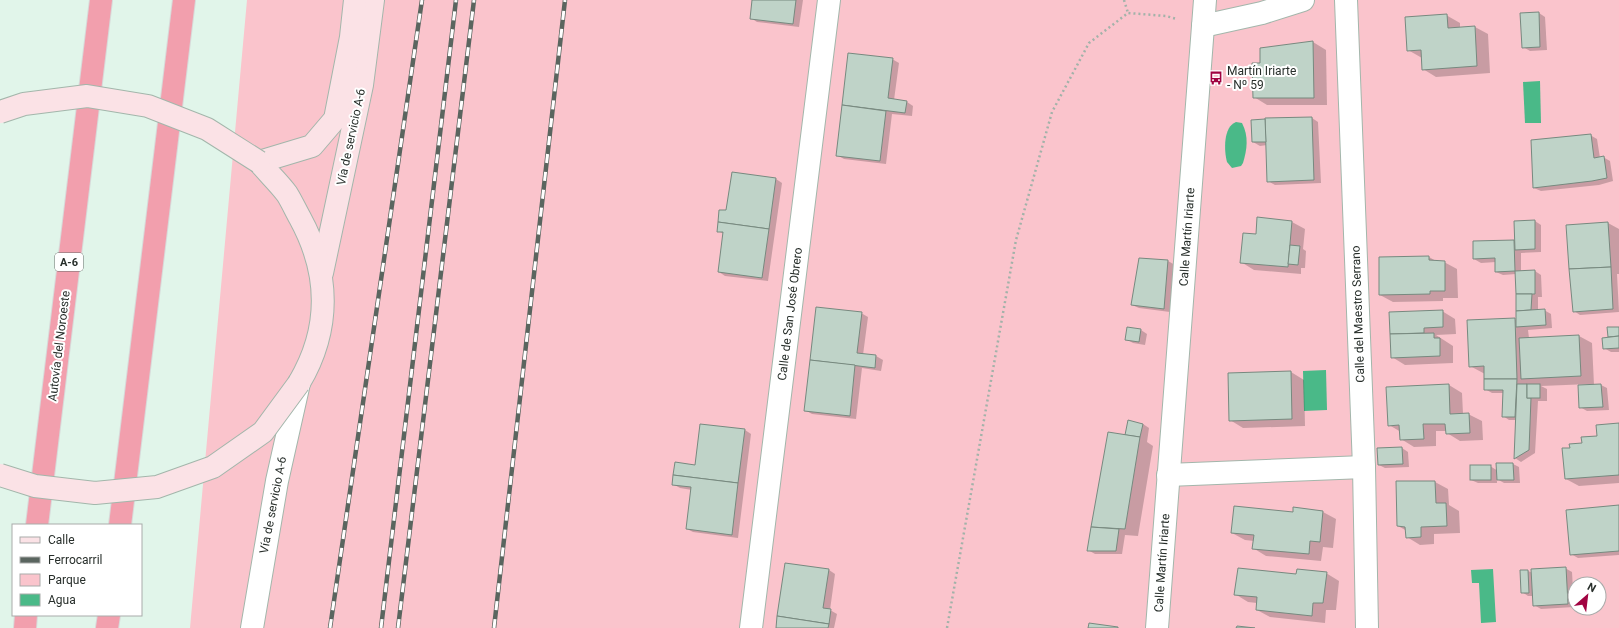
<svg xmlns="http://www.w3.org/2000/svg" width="1619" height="628" font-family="Roboto,sans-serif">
	<rect width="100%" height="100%" fill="#e1f5ea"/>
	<!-- green -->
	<path fill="#fac4cc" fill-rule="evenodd" d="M247 0H1619V628H190ZM1575 584H1599V608H1575Z"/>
	<!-- water -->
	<g fill="#4ab988">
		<polygon points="1540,81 1541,123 1525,123 1523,82"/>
		<path d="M1236 122 1242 123C1249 136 1247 150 1243 163L1241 166 1232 168 1227 162C1224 151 1223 127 1236 122Z"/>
		<polygon points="1326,370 1327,410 1304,411 1303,371"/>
		<polygon points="1493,569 1496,622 1481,623 1479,583 1472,583 1471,570"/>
	</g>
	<!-- shadow -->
	<g fill="#0003">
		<polygon points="753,0 803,0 799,27 757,22 751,18"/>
		<polygon points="1539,13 1545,17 1547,50 1530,51 1523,47"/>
		<polygon points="1446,15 1460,23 1460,28 1475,27 1488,34 1490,73 1436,77 1423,69 1422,58 1408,50"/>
		<polygon points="1313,42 1326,50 1327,105 1267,105 1254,97 1261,64"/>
		<polygon points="849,54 892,59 899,63 894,100 907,102 913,106 912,116 892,114 886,164 844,159 837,155"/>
		<polygon points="1312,118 1318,122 1321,183 1275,185 1268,181 1267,145 1260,146 1253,142 1252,121"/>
		<polygon points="1590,135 1597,139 1600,158 1603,157 1610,161 1613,181 1599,185 1541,191 1534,188"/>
		<polygon points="776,179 782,183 768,281 725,276 719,272 724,234 718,231 727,212"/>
		<polygon points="1535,221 1541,225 1541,252 1521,253 1521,271 1535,271 1541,275 1542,297 1538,297 1538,311 1544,310 1551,314 1552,328 1528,330 1529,338 1579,336 1592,343 1594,385 1601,385 1607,388 1609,410 1587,411 1580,407 1590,384 1541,386 1547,389 1547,401 1538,401 1535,453 1521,462 1515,458 1516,420 1509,420 1503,416 1504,393 1492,393 1485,389 1485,374 1470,366 1468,321 1517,320 1516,274 1503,275 1496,272 1496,262 1481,263 1474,259 1474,242 1515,241"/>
		<polygon points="1292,222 1305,229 1303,249 1306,251 1305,268 1301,268 1301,274 1254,270 1241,262 1257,235"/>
		<polygon points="1608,223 1619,229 1619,274 1617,274 1619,312 1580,315 1574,311"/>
		<polygon points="1429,257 1436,261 1444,262 1457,269 1458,298 1443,298 1443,301 1393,302 1380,295"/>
		<polygon points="1140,259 1168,261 1175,265 1170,312 1139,308 1132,305"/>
		<polygon points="1442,311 1455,319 1456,334 1436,335 1453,346 1453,363 1405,365 1392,357 1390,313"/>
		<polygon points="861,313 868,317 863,355 876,356 883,360 881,371 862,368 856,419 812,414 805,410"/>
		<polygon points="1608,328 1619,328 1619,352 1611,352 1604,348 1609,338"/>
		<polygon points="1141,330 1147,334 1145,345 1133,343 1126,339"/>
		<polygon points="1291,372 1304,380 1305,426 1243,428 1230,420"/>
		<polygon points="1449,385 1462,393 1463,414 1468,414 1482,421 1483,440 1460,441 1447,433 1447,431 1436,431 1436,446 1414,447 1401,439 1401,432 1389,425"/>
		<polygon points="1143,424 1149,428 1147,442 1153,446 1138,536 1125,535 1122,554 1095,554 1088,550 1109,433 1126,436"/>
		<polygon points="1619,424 1619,483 1579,486 1566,479 1571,449 1598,437"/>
		<polygon points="745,430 751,434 738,538 693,532 687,529 692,490 680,488 673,484"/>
		<polygon points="1402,448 1408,452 1409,467 1385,468 1379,465"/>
		<polygon points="1513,464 1519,467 1520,483 1504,483 1497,479 1497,483 1478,483 1471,480 1490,466 1498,471"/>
		<polygon points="1435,482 1448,489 1449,505 1459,511 1460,533 1434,534 1434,544 1420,545 1407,537 1407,531 1398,526"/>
		<polygon points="1619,506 1619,555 1578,558 1571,554"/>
		<polygon points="1323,512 1336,519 1333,548 1323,547 1321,561 1266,556 1253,548 1254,541 1245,540 1232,533 1294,513"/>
		<polygon points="1565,568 1572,572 1574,607 1541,609 1534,605 1534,596 1528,596 1522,592 1528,571 1533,573"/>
		<polygon points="829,570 835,574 830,610 837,614 834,628 777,628"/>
		<polygon points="1326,573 1339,581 1336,610 1326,610 1325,623 1270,617 1257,610 1257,603 1248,602 1235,594 1297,576"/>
	</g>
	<!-- building -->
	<g fill="#bfd3c8" stroke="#77897f">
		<polygon points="752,0 796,0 793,24 750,19"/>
		<polygon points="1539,12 1540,47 1522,48 1520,13"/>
		<polygon points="1447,14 1448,28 1475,26 1477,66 1422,70 1421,50 1407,51 1405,17"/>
		<polygon points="1313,41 1314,98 1253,98 1252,63 1260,63 1260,48"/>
		<polygon points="848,53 893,58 888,98 907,101 905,113 842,105"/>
		<polygon points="842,105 886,111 880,161 836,156"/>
		<polygon points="1312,117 1314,180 1267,182 1265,118"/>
		<polygon points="1265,119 1266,142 1252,142 1251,120"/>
		<polygon points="1591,134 1594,158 1604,156 1607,178 1592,181 1533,188 1531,140"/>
		<polygon points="732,172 776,178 769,229 718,222 719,210 726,210"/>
		<polygon points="1257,217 1292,221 1288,267 1240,263 1243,233 1256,234"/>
		<polygon points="1535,220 1535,249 1515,250 1514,221"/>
		<polygon points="718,222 769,229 762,278 718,272 723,232 717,232"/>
		<polygon points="1608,222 1611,267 1569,269 1566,225"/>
		<polygon points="1514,240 1515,271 1495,272 1495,258 1473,259 1473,241"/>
		<polygon points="1290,245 1300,246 1298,265 1288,264"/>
		<polygon points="1429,256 1429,260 1445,261 1445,291 1430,291 1430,294 1379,295 1379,257"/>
		<polygon points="1139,258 1168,260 1164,309 1131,305"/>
		<polygon points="1611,267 1613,309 1573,312 1569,269"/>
		<polygon points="1535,270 1535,294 1516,294 1515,271"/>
		<polygon points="1516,294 1532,294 1531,310 1516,311"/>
		<polygon points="816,307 862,312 857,353 876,355 875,368 810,360"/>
		<polygon points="1545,309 1546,325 1516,327 1516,311"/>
		<polygon points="1443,310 1443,327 1424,328 1424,333 1390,334 1389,312"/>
		<polygon points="1515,318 1517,379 1484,379 1484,366 1469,367 1467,320"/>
		<polygon points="1127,327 1141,329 1139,342 1125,340"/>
		<polygon points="1607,327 1619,327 1619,336 1608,337"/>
		<polygon points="1434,333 1434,338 1440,338 1440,356 1391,358 1390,334"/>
		<polygon points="1579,335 1581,376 1521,379 1519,338"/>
		<polygon points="1619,336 1619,348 1603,349 1602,338"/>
		<polygon points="810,360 855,365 850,416 804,411"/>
		<polygon points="1291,371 1292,419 1229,421 1228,373"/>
		<polygon points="1484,379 1517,379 1515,417 1502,417 1503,390 1484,390"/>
		<polygon points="1449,384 1450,414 1469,413 1470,433 1446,434 1445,424 1423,424 1424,439 1400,440 1399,425 1388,426 1386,387"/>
		<polygon points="1517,384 1527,384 1527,398 1531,398 1529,450 1514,459"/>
		<rect x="1527" y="384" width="13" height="14"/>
		<polygon points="1601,384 1603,407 1579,408 1578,385"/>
		<polygon points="1128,420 1143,424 1140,437 1125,435"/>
		<polygon points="1619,423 1619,475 1565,479 1562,448 1570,448 1569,444 1582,443 1581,437 1597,436 1596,425"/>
		<polygon points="700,424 745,429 738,483 673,475 675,462 695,465"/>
		<polygon points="1108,432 1140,437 1125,529 1091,527"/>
		<polygon points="1402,447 1403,464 1378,465 1377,448"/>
		<polygon points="1496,463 1513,463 1514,480 1497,480"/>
		<rect x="1470" y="465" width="21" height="15"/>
		<polygon points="673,475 738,483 732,535 686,529 691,487 672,485"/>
		<polygon points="1396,481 1435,481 1436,503 1446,503 1447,526 1421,527 1421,537 1406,538 1405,527 1397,526"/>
		<polygon points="1619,505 1619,551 1570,555 1566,510"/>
		<polygon points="1234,506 1293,512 1293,507 1323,511 1320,542 1310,541 1309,554 1252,549 1254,535 1231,533"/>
		<polygon points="1091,527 1119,529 1116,551 1087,551"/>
		<polygon points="785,563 829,569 823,608 831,609 829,624 777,616"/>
		<polygon points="1566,567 1568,604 1533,606 1531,569"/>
		<polygon points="1238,568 1296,574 1297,569 1327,572 1323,603 1313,603 1312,616 1256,610 1257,597 1234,595"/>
		<polygon points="1520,570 1528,570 1529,593 1521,593"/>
		<polygon points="777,616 829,624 828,628 776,628"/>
		<polygon points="1089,623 1118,627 1118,628 1088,628"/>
		<polygon points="1237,626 1255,628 1236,628"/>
	</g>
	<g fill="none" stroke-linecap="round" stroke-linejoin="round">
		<!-- street casing -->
		<g stroke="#a3b6ab" stroke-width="24">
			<g id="street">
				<polyline points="1346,0 1364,467 1367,628"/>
				<polyline points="1203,26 1262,13 1303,0"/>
				<polyline points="1168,475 1364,467"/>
				<polyline points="252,628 277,481 299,383"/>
				<polyline points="751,628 829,0"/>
				<polyline points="1157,628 1205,0"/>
			</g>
		</g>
		<!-- secondary casing -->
		<g stroke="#a3b6ab" stroke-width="24">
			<g id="secondary">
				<polyline points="322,273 362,85 373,0"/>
				<path d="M299 383C331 329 330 273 300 218 296 211 292 202 287 194 279 183 268 173 259 162L312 146 335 119 351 37 355 0"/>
			</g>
		</g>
		<!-- highway casing -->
		<g stroke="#d8d9d9" stroke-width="24">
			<g id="highway">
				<polyline points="37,525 101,0"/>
				<polyline points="120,525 184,0"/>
				<polyline points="25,628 26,615"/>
				<polyline points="107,628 109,615"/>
			</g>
		</g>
		<!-- path -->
		<g stroke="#a2b2a9" stroke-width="2.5" stroke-dasharray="2 3" stroke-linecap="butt">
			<polyline points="1124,0 1128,13"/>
			<polyline points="947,628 1016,240 1052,112 1089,43 1128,13 1166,16 1177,19"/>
		</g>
		<!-- street -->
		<use href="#street" stroke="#fff" stroke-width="22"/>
		<!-- secondary -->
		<use href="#secondary" stroke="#fbe2e6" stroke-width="22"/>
		<!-- highway -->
		<use href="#highway" stroke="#f29fad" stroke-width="22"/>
		<!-- rail casing -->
		<g stroke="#5a655f" stroke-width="4.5">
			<g id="rail">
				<polyline points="330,628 422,0"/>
				<polyline points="381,628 456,0"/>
				<polyline points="398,628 474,0"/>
				<polyline points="494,628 565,0"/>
			</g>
		</g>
		<!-- rail -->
		<use href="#rail" stroke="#fff" stroke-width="3" stroke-dasharray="9" stroke-linecap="butt"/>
		<!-- secondary-bridge casing -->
		<g stroke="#a3b6ab" stroke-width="24" stroke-linecap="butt">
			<g id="secondary-bridge">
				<polyline points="0,112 24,104 87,96 148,106 207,129 259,162"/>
				<polyline points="0,475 35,486 95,493 157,487 213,467 263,432 299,383"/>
			</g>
		</g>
		<!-- secondary-bridge -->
		<use href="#secondary-bridge" stroke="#fbe2e6" stroke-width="22"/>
	</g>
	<!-- icons -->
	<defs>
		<g id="bus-bare" transform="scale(1.08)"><path d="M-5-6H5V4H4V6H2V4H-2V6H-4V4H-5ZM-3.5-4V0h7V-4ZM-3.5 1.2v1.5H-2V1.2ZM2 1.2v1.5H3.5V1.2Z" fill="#a10442" stroke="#fff" stroke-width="2.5" paint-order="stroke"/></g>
	</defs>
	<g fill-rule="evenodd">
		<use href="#bus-bare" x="1216" y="78"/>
	</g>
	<g text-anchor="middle" stroke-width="4" stroke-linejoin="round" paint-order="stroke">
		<!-- shield labels -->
		<rect fill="#fff" stroke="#686d6a" stroke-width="1" x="55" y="253" width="28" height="18" rx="3"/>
		<g font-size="11" font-weight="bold" fill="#272e2a">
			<text x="69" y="266">A-6</text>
		</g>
		<!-- poi labels -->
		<g font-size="12" fill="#272e2a" stroke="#fff" text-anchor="start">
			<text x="1227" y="75">Martín Iriarte<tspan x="1227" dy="14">- Nº 59</tspan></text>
		</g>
		<!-- street labels -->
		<g font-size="12" fill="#272e2a" stroke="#fff">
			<text transform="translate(351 137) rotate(-78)" y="4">Vía de servicio A-6</text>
			<text transform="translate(1187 237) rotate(-86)" y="4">Calle Martín Iriarte</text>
			<text transform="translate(790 314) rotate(-83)" y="4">Calle de San José Obrero</text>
			<text transform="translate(1358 314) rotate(-92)" y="4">Calle del Maestro Serrano</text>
			<text transform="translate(59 346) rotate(-83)" y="4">Autovía del Noroeste</text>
			<text transform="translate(273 505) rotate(-79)" y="4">Vía de servicio A-6</text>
			<text transform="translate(1162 563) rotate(-86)" y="4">Calle Martín Iriarte</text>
		</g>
	</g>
	<!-- legend -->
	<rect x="12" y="524" width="130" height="92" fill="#ffffff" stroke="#a9abaa"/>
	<rect x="20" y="537" width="20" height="6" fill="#fbe2e6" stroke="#a9abaa"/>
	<text x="48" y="544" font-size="12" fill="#272e2a">Calle</text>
	<rect x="20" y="557" width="20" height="6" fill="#5a655f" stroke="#a9abaa"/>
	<text x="48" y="564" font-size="12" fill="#272e2a">Ferrocarril</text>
	<rect x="20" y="574" width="20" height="12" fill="#fac4cc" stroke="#a9abaa"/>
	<text x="48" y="584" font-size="12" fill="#272e2a">Parque</text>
	<rect x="20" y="594" width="20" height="12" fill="#4ab988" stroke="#a9abaa"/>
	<text x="48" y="604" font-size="12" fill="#272e2a">Agua</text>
	<!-- north arrow -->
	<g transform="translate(1587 596) rotate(28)"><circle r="19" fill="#ffffff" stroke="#a9abaa"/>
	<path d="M0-3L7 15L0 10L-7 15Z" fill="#a10442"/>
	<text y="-6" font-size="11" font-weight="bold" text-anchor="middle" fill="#272e2a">N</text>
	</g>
</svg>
